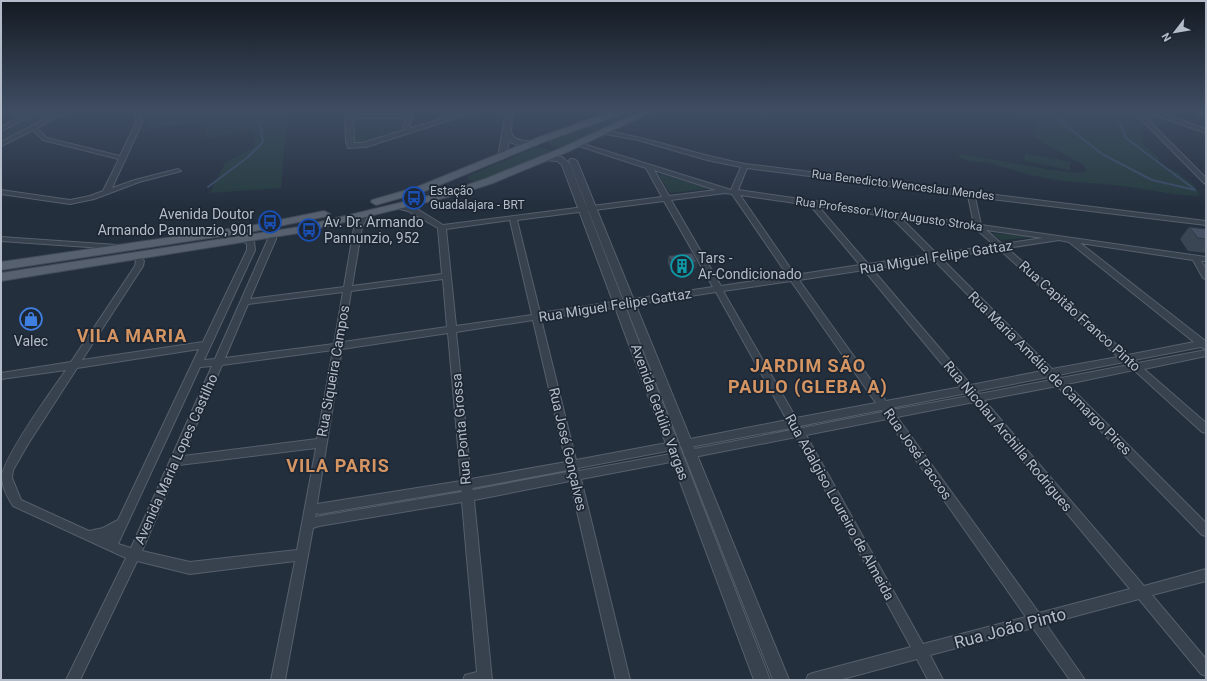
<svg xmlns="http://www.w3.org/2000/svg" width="1207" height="681" font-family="Roboto,sans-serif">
	<rect width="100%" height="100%" fill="#242f3e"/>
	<!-- green -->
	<g fill="#263c3f">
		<polygon points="40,111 59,111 1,141 1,131"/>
		<polygon points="145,111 203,111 199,123 148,129"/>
		<polygon points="211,111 289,111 285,140 281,188 210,193 225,163 254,147 256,136 252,130 240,131 225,136 204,137"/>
		<polygon points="628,111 643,111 570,145 560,148 548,144 549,140"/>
		<path d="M1004 111H1120L1130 116 1144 118 1141 114H1152L1174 122 1171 123 1165 121 1163 124 1144 127C1142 132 1144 137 1142 143L1160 159 1157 162 1161 166 1178 172C1182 179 1190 180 1194 186 1196 189 1197 191 1200 194L1197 196C1171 195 1147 189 1121 186 1093 182 1064 183 1036 176 1020 173 1005 167 989 163 980 161 963 164 958 154L968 155 1052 170 1079 173 1087 171 1084 165 1043 143 1032 133 1033 128 1040 123C1027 112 1020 112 1004 111Z"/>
		<polygon points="355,118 406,118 406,119 402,129 399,132 362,143 353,143 353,119"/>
		<polygon points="540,147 552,151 482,181 474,182 467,178 469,175 535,148"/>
		<polygon points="1025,153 1070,162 1070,170 1024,161"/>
		<polygon points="661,174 707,188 707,189 670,193 659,175"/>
		<polygon points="992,233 1036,237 1001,240"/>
	</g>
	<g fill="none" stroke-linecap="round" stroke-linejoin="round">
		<!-- stream -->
		<g stroke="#394c67" stroke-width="2">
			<polyline points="1047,111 1102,154 1152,180 1195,190"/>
			<polyline points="1115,111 1126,138 1194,189"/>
			<polyline points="208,187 248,157 263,142 260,124 249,111"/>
		</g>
		<!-- minor casing -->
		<g stroke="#565f6c" stroke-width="2">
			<g id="minor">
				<polygon points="32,111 39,111 1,131 1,127"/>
				<polygon points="61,111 68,111 37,128 47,138 120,156 136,123 135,114 132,111 139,111 141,113 142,123 112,188 135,180 178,169 181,171 139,182 94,199 70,204 1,194 1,190 70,200 90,196 103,191 119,159 43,140 33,130 1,146 1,142"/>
				<polygon points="409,111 415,111 409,127 416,130 413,132 406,130 403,127 407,118 350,118 347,116 350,114 408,114"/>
				<polygon points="1126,111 1156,111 1206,129 1206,133 1155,115 1142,114 1206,178 1206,184 1204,183 1135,113"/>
				<polygon points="1204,111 1206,111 1206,114 1198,116 1198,114"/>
				<path d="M602 130C651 138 697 155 745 164L1206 221V225L975 197 981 225 1206 257V261H1201L1206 269V279L1203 278 1193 260 1080 243 1204 340H1206L1205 349 1201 347 1134 360 1138 363 1206 350V356L1144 369 1206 423V433L1202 432 1134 370 1067 384 1206 523V536L1202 535 1057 386 984 400 1144 586 1206 569V581L1152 595 1206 659V676L1201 674 1139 599 1046 624 1085 680H1070L1033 628 930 655 943 680H928L917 659 839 680H806L808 675 813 673 911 647 796 437 689 458 685 457 684 454 685 451 689 450 792 430 791 428 685 448 681 447 680 444 681 441 685 440 787 420 716 292 541 319 576 460 672 442 676 443 677 446 676 449 672 450 578 468 579 471 676 453 680 454 681 457 680 460 676 461 581 479 630 680H616L570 481 474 500 492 680H463L465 675 477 672 462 502 319 526 313 528 285 680H271L295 561 190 574 137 561 80 680H66L126 558 13 506C8 498 2 487 2 478 0 462 54 387 66 370L1 379V373L71 362 135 266 136 261 132 256 133 254H139L144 261 143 266 82 360 203 342 247 250V244L240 240 241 238H244L254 241 255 250 204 360 215 359 268 239V234L264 230H253V226H269L276 233V239L250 299 344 287 354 228 343 219 347 217 357 223 361 213H364L368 215 362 227 352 286 442 274 438 228 408 211 396 208 395 206 399 204 414 207 443 225 662 197 646 168 576 145V143H580L728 189 731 190 741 167 707 160 638 140 600 133V131ZM747 168 968 196 974 224 738 190ZM654 170 716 190 669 196ZM725 193 732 194 788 276 721 286 671 200ZM740 195 810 205 860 265 795 275ZM664 201 713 287 540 313 517 220ZM818 206 891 217 929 255 868 264ZM901 218 975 228 994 245 937 254ZM510 220 532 315 456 326 446 229ZM986 230 1043 238 1002 244ZM1059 240 1069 242 1194 342 1128 355 1007 248ZM999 249 1118 357 1052 369 941 258ZM933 259 1042 371 971 385 872 269ZM864 270 961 387 886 401 799 280ZM443 279 447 327 343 342 351 291ZM791 281 876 403 796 418 723 291ZM343 292 334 344 225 358 248 304ZM533 320 566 462 471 479 456 332ZM448 333 461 481 317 504 342 349ZM199 349 118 520 103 528 89 531 21 500 12 478 13 470 28 444 77 368ZM333 350 317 439 183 456 222 365ZM1124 362 1128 365 1061 378 1058 375ZM212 366 131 548 118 544 200 367ZM1048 377 1051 380 979 394 977 391ZM967 393 969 396 892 410 891 408ZM974 402 1130 589 1039 613 897 417ZM881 410 883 412 802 428 800 426ZM887 419 1026 617 923 644 806 435ZM316 448 297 550 190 562 142 551 179 465ZM568 470V472L473 490 472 488ZM461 490 462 492 315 517 316 513 319 514Z"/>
				<polygon points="1,237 117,245 121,247 117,249 1,241"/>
			</g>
		</g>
		<!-- tertiary casing -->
		<g stroke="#565f6c" stroke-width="2">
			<g id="tertiary">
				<polygon points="345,111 353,111 354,143 362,143 467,111 477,111 366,147 348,148 346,142"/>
				<path d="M506 111H514C511 127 505 141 528 141 532 141 536 140 540 143 533 149 516 146 509 141L506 157 502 159 498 157Z"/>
				<polygon points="543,156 562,157 570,164 770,680 754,680 562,165 557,161 543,160"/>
				<polygon points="570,159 573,159 577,161 789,680 773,680 569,161"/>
			</g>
		</g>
		<!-- primary casing -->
		<g stroke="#414a57" stroke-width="2">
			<g id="primary">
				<polygon points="613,111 626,111 625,113 546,141 425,191 376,205 371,202 372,200 417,187 540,137"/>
				<polygon points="642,111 653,111 565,153 493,183 456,195 299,233 1,281 1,273 299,227 449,191 485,179 559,149"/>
				<polygon points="324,211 330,214 328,216 255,231 1,270 1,262 255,225"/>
			</g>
		</g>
		<!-- minor -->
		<use href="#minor" fill="#38414e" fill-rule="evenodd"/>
		<!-- tertiary -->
		<use href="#tertiary" fill="#38414e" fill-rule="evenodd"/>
		<!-- primary -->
		<use href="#primary" fill="#56606e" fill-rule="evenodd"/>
	</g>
	<!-- wall -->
	<g fill="#3b4654">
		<polygon points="1189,227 1206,229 1206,253 1188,251 1180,239"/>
		<polygon points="668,256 697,268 672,272 668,263"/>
	</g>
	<!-- shaded-wall -->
	<polygon fill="#303945" points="697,262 697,268 672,272 673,265"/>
	<!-- building -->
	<g fill="#455162" stroke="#303945">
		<polygon points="1189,227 1206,229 1206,239 1198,238"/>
		<polygon points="692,253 697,262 673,265 668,256"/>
	</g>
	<!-- sky -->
	<linearGradient id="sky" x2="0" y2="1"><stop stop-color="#141a22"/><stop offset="0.54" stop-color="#3f4d63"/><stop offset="1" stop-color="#3f4d63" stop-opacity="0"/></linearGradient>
	<rect width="1207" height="206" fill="url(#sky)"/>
	<!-- icons -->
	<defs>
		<g id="bus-ring" transform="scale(1.15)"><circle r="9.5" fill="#1d2633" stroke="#1a4fb4" stroke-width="1.5"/><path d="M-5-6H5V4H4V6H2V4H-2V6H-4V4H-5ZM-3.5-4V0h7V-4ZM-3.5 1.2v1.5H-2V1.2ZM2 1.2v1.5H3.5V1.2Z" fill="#1a4fb4"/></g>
		<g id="building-ring" transform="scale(1.15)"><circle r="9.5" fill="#1d2633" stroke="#0f9aa8" stroke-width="1.5"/><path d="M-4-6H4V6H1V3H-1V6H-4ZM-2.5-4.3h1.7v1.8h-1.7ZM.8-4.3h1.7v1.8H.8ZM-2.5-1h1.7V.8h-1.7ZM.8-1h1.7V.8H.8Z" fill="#0f9aa8"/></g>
		<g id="shop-ring" transform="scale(1.15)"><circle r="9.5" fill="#1d2633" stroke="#3f7fe0" stroke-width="1.5"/><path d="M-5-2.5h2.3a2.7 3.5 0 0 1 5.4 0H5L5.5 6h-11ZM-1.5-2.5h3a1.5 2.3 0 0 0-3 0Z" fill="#3f7fe0"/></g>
	</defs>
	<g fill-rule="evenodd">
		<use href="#bus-ring" x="414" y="198"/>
		<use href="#bus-ring" x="270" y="222"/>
		<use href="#bus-ring" x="309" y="230"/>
		<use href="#building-ring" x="682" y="266"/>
		<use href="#shop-ring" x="31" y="319"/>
	</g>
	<g text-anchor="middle" stroke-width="3.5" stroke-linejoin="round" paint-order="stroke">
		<!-- far-street labels -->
		<g font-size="12" fill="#b4bcc9" stroke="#1d2633">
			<text transform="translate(903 185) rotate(7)" y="4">Rua Benedicto Wenceslau Mendes</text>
			<text transform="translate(889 214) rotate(8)" y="4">Rua Professor Vitor Augusto Stroka</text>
		</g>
		<!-- far-poi labels -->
		<g font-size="12" fill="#b4bcc9" stroke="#1d2633" text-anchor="start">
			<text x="430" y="195">Estação<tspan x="430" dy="14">Guadalajara - BRT</tspan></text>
		</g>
		<!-- poi labels -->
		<g font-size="14" fill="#b4bcc9" stroke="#1d2633" text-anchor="start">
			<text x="254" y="219" text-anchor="end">Avenida Doutor<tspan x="254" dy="16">Armando Pannunzio, 901</tspan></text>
			<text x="324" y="227">Av. Dr. Armando<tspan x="324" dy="16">Pannunzio, 952</tspan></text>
			<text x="698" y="263">Tars -<tspan x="698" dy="16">Ar-Condicionado</tspan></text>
			<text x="31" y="346" text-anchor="middle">Valec</text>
		</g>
		<!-- street labels -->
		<g font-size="14" fill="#b4bcc9" stroke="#1d2633">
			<text transform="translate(936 257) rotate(-9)" y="5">Rua Miguel Felipe Gattaz</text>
			<text transform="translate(615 305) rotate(-9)" y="5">Rua Miguel Felipe Gattaz</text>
			<text transform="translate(1080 316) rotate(42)" y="5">Rua Capitão Franco Pinto</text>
			<text transform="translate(333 371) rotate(-80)" y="5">Rua Siqueira Campos</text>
			<text transform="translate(1050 373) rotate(45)" y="5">Rua Maria Amélia de Camargo Pires</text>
			<text transform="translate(660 412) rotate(70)" y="5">Avenida Getúlio Vargas</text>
			<text transform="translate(461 429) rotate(-95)" y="5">Rua Ponta Grossa</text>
			<text transform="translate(1008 436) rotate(50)" y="5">Rua Nicolau Archilla Rodrigues</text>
			<text transform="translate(568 449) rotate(77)" y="5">Rua José Gonçalves</text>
			<text transform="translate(918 454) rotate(55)" y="5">Rua José Paccos</text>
			<text transform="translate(176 459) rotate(-66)" y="5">Avenida Maria Lopes Castilho</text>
			<text transform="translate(840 507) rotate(61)" y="5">Rua Adalgiso Loureiro de Almeida</text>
		</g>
		<!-- near-street labels -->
		<g font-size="17" fill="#b4bcc9" stroke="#1d2633">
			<text transform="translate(1010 628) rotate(-15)" y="6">Rua João Pinto</text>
		</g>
		<!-- district labels -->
		<g font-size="18" font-weight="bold" letter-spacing="1" fill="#d59563" stroke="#1d2633">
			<text x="132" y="342">VILA MARIA</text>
			<text x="808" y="372">JARDIM SÃO<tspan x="808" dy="21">PAULO (GLEBA A)</tspan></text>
			<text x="338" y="472">VILA PARIS</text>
		</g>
	</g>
	<!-- border -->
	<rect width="1207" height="681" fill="none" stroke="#b4bcc9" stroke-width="4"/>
	<!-- north arrow -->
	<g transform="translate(1175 32) rotate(239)" stroke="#1d2633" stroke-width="3" paint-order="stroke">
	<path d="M0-3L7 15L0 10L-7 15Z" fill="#b4bcc9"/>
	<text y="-6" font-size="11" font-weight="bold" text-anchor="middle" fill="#b4bcc9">N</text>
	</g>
</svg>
